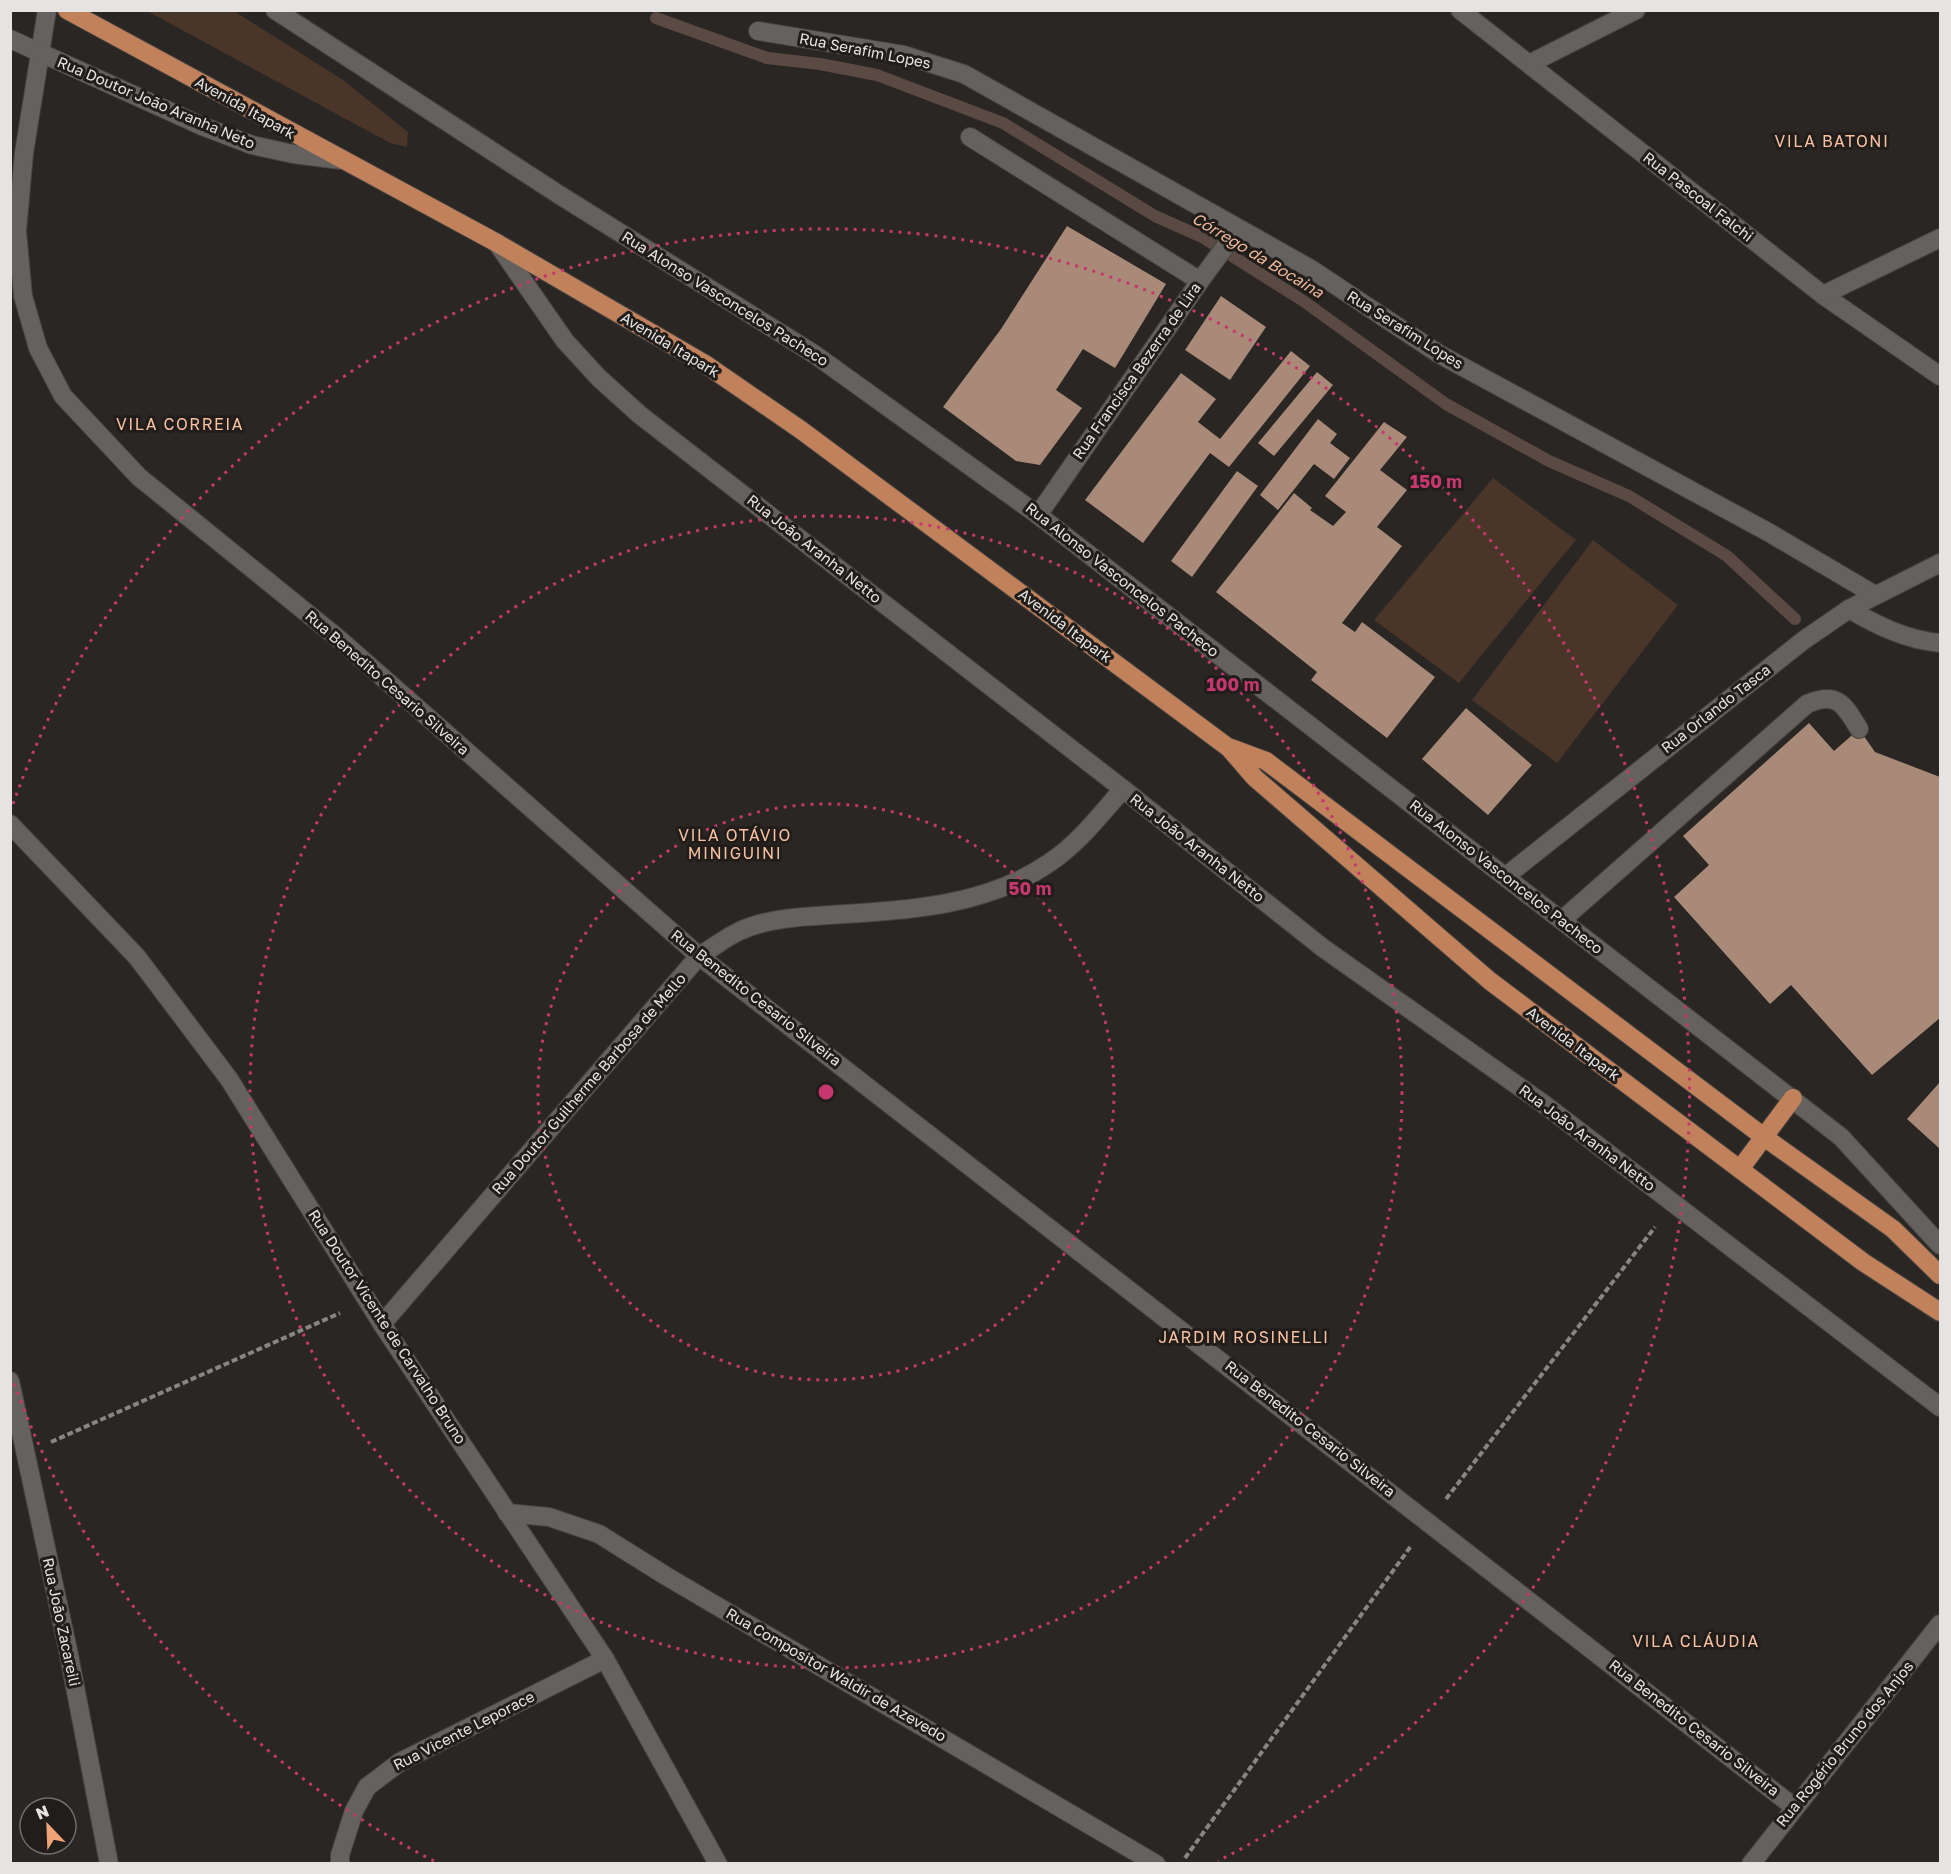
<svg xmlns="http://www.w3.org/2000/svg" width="1951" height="1874" font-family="'Golos Text',sans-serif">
	<rect width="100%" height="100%" fill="#2a2624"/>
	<!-- green -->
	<g fill="#4a3529">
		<polygon points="147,11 234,11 343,80 408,132 407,147 390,143"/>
		<polygon points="1493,478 1576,540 1459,683 1374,620"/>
		<polygon points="1593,540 1678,605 1557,763 1472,700"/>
	</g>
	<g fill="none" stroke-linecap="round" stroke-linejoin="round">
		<!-- stream -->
		<polyline stroke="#5b4a44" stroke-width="12" points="656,18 767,58 820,64 877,75 1003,123 1155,216 1202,237 1302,300 1446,404 1549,461 1629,496 1727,556 1795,619"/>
	</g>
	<!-- building -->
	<g fill="#a98977">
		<polygon points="1067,226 1166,284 1115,368 1083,349 1056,390 1082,408 1040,465 1016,461 943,407 1001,329"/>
		<polygon points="1221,296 1266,327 1230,380 1185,350"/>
		<polygon points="1291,351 1310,366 1229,467 1210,453 1143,543 1085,500 1181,373 1216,399 1198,422 1220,439"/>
		<polygon points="1317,372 1333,385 1274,456 1258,443"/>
		<polygon points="1318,419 1337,434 1330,443 1350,458 1334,479 1314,464 1278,510 1260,495"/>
		<polygon points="1384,422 1407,437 1380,470 1407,490 1377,527 1402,546 1342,623 1355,632 1362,622 1435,677 1387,738 1311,680 1317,672 1216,592 1294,493 1312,508 1310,510 1333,526 1346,512 1325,496"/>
		<polygon points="1237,471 1258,486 1192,577 1171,561"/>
		<polygon points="1466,708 1532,765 1488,815 1422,759"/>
		<polygon points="1809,723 1834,751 1859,729 1875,752 1940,777 1940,1018 1872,1075 1791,985 1770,1004 1674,897 1709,865 1683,836"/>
		<polygon points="1940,1082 1940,1149 1907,1119"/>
	</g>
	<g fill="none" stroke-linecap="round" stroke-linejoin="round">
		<!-- minor casing -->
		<g stroke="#454240" stroke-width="20">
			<g id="minor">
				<polyline points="47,10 24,153 17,231 23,296 38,348 63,396 139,477 339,639 699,956 1794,1807"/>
				<polyline points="275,10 558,194 814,354 1038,515 1841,1137 1940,1245"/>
				<polyline points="1460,10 1823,295 1940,376"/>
				<polyline points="758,31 904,55 964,74 1311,269 1439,354 1768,532 1875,595"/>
				<polyline points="10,39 202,126 252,145 293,154 341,160"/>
				<polyline points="1529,64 1636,10"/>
				<polyline points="970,137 1200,281"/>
				<polyline points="497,243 565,341 599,378 640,415 1123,789 1323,948 1541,1102 1940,1407"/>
				<polyline points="1823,295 1940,238"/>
				<polyline points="1038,515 1200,281 1238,229"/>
				<path d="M1849 609C1878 626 1907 640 1940 643"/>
				<polyline points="10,824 137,957 229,1079 382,1324 605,1659 718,1864"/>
				<polyline points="1506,876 1804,640 1849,609 1940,563"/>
				<path d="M1562 920 1807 704C1837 691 1844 704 1859 729"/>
				<path d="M382 1324 699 956C713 948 727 936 742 930 771 917 813 916 845 914 915 910 989 904 1049 863 1078 844 1100 815 1123 789"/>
				<polyline points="10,1381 68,1650 109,1864"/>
				<polyline points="507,1513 549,1517 599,1534 666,1576 1156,1864"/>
				<polyline points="340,1864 340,1855 354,1811 367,1787 400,1762 605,1659"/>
				<polyline points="1751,1864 1940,1624"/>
			</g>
		</g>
		<!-- major casing -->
		<g stroke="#454240" stroke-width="20">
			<g id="major">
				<polyline points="67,10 497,243 705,364 801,430 1229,748 1255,778 1490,981 1863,1262 1940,1312"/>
				<polyline points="1231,748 1266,761 1764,1137 1893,1229 1940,1275"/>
				<polyline points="1740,1169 1793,1098"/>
			</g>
		</g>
		<!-- path -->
		<g stroke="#888583" stroke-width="4" stroke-dasharray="6 3" stroke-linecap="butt">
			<polyline points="51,1442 340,1313"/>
			<polyline points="1446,1499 1655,1227"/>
			<polyline points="1185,1858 1411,1546"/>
		</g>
		<!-- minor -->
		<use href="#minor" stroke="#65615f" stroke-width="18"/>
		<!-- major -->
		<use href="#major" stroke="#c1825b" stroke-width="18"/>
	</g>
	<!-- distance rings -->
	<g fill="none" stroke="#c7376f" stroke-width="3" stroke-dasharray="3 6">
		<circle cx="826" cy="1092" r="288"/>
		<circle cx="826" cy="1092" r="576"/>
		<path d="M434 1861A863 863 0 0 1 13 1380M13 804A863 863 0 1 1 1218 1861"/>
	</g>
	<g text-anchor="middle" stroke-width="6" stroke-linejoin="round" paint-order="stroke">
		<!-- street labels -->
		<g font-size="15" fill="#e6e4e2" stroke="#201d1b">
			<text transform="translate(865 51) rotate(11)" y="5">Rua Serafim Lopes</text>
			<text transform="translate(156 103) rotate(23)" y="5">Rua Doutor João Aranha Neto</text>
			<text transform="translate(245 108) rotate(29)" y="5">Avenida Itapark</text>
			<text transform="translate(1698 197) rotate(38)" y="5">Rua Pascoal Falchi</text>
			<text transform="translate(725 299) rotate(32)" y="5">Rua Alonso Vasconcelos Pacheco</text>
			<text transform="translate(1405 330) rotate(32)" y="5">Rua Serafim Lopes</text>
			<text transform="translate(670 345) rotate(31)" y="5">Avenida Itapark</text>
			<text transform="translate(1137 371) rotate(-55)" y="5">Rua Francisca Bezerra de Lira</text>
			<text transform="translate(814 549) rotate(38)" y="5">Rua João Aranha Netto</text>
			<text transform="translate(1122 580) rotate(38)" y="5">Rua Alonso Vasconcelos Pacheco</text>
			<text transform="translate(1065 626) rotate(37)" y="5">Avenida Itapark</text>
			<text transform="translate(387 683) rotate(41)" y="5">Rua Benedito Cesario Silveira</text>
			<text transform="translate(1716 709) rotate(-38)" y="5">Rua Orlando Tasca</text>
			<text transform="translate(1197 848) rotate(38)" y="5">Rua João Aranha Netto</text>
			<text transform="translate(1506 877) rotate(38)" y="5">Rua Alonso Vasconcelos Pacheco</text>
			<text transform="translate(756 998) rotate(38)" y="5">Rua Benedito Cesario Silveira</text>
			<text transform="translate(1573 1044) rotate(37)" y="5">Avenida Itapark</text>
			<text transform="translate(589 1084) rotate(-49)" y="5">Rua Doutor Guilherme Barbosa de Mello</text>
			<text transform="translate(1587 1138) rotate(37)" y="5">Rua João Aranha Netto</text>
			<text transform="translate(387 1327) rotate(57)" y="5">Rua Doutor Vicente de Carvalho Bruno</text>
			<text transform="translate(1310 1429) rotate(38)" y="5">Rua Benedito Cesario Silveira</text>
			<text transform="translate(61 1622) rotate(78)" y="5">Rua João Zacareili</text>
			<text transform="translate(836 1675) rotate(30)" y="5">Rua Compositor Waldir de Azevedo</text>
			<text transform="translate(1694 1728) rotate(38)" y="5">Rua Benedito Cesario Silveira</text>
			<text transform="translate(464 1731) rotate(-27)" y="5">Rua Vicente Leporace</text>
			<text transform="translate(1845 1744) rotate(-51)" y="5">Rua Rogério Bruno dos Anjos</text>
		</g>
		<!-- neighbourhood labels -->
		<g font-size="16" letter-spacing="1.5" fill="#fac1a0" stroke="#201d1b">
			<text x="1832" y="147">VILA BATONI</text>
			<text x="180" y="430">VILA CORREIA</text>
			<text x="735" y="841">VILA OTÁVIO<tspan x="735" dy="18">MINIGUINI</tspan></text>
			<text x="1244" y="1343">JARDIM ROSINELLI</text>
			<text x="1696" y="1647">VILA CLÁUDIA</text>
		</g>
		<!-- water labels -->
		<g font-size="16" font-style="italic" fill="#eeb798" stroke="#201d1b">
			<text transform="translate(1258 255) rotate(31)" y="6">Córrego da Bocaina</text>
		</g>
	</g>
	<circle cx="826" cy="1092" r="9" fill="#c7376f" stroke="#201d1b" stroke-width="3"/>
	<g font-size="18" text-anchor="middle" font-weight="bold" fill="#c7376f" stroke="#201d1b" stroke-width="6" stroke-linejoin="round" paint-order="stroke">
		<text x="1436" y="488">150 m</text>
		<text x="1233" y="691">100 m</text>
		<text x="1030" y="895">50 m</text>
	</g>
	<!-- border -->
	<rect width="1951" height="1874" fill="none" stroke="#e6e4e2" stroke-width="24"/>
	<!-- north arrow -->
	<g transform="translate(48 1826) rotate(337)"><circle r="28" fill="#201d1b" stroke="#6f6d6b" stroke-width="1.5"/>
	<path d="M0-4.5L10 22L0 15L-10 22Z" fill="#efa377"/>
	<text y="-9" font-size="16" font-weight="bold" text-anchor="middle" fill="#e6e4e2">N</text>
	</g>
</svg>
